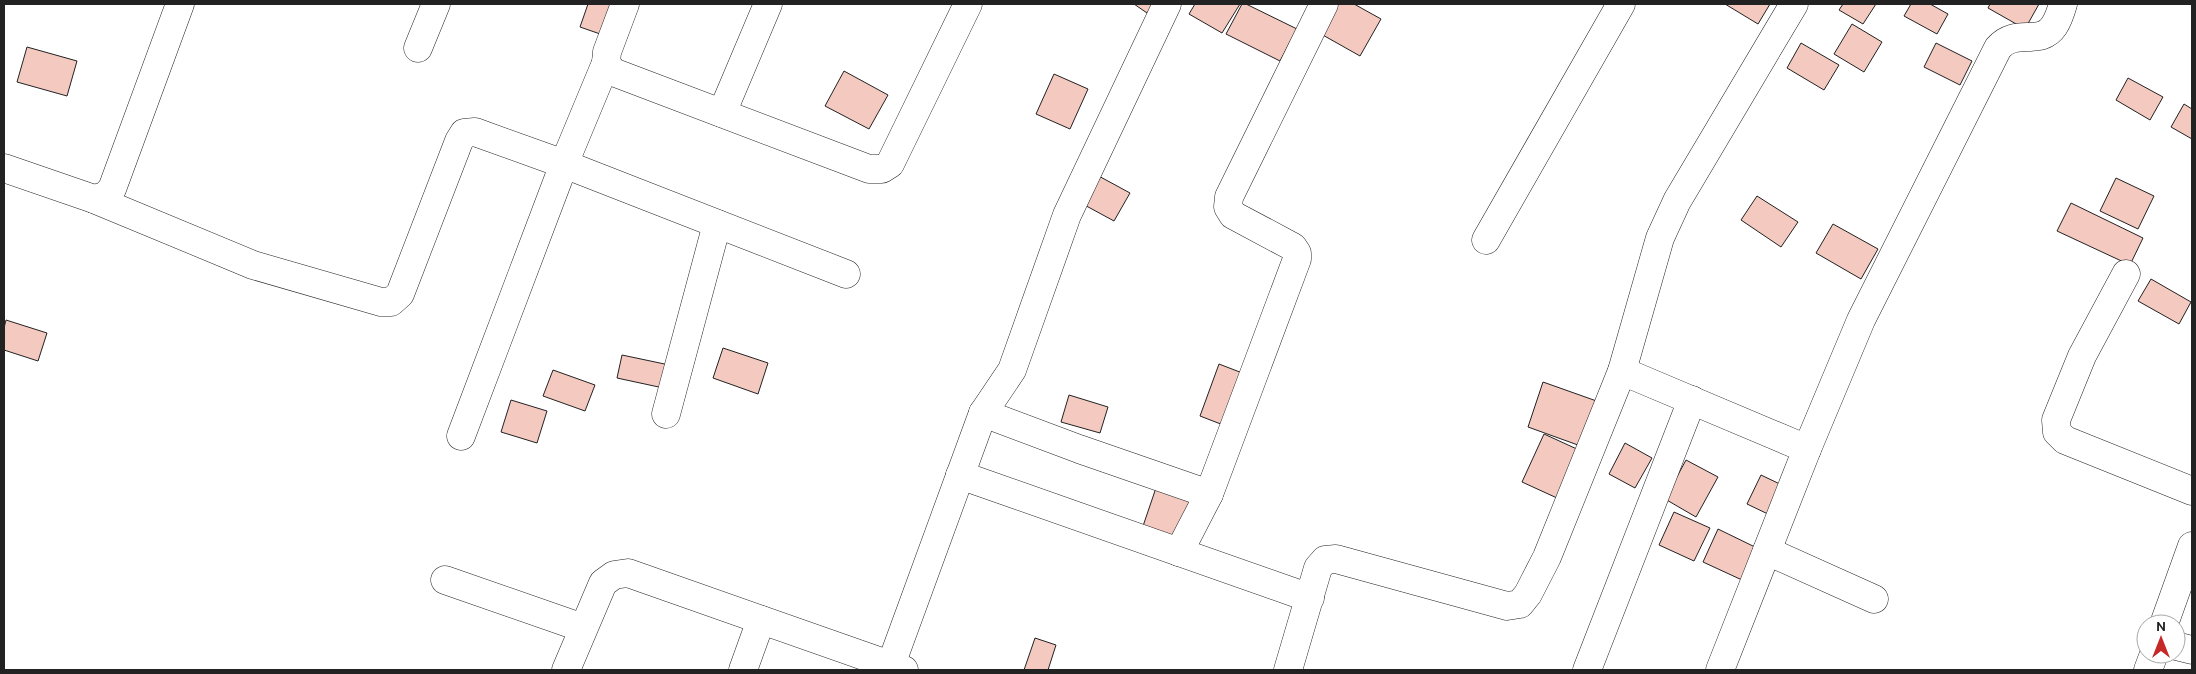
<svg xmlns="http://www.w3.org/2000/svg" width="2196" height="674" font-family="Overpass,sans-serif">
	<rect width="100%" height="100%" fill="#fff"/>
	<!-- building -->
	<g fill="#f3c9c0" stroke="#222">
		<polygon points="588,4 617,4 606,36 580,27"/>
		<polygon points="1134,4 1154,4 1147,13"/>
		<polygon points="1195,4 1240,4 1222,33 1189,14"/>
		<polygon points="1242,4 1246,4 1297,29 1280,61 1226,34"/>
		<polygon points="1338,4 1354,4 1381,19 1360,56 1321,34"/>
		<polygon points="1725,4 1770,4 1758,24"/>
		<polygon points="1843,4 1876,4 1863,24 1839,10"/>
		<polygon points="1911,4 1930,4 1948,14 1937,34 1904,16"/>
		<polygon points="1990,4 2039,4 2025,29 1988,8"/>
		<polygon points="1852,24 1882,42 1864,72 1834,54"/>
		<polygon points="1801,43 1839,65 1824,90 1787,68"/>
		<polygon points="1936,43 1972,61 1960,85 1924,67"/>
		<polygon points="27,47 77,61 67,96 17,82"/>
		<polygon points="844,71 888,95 869,129 825,106"/>
		<polygon points="1054,74 1088,89 1070,129 1036,114"/>
		<polygon points="2128,78 2163,97 2150,120 2116,100"/>
		<polygon points="2184,104 2192,109 2192,139 2171,127"/>
		<polygon points="1095,174 1130,193 1114,221 1079,202"/>
		<polygon points="2116,178 2154,196 2138,229 2100,211"/>
		<polygon points="1757,196 1798,222 1781,247 1741,220"/>
		<polygon points="2071,203 2143,238 2130,265 2057,231"/>
		<polygon points="1833,224 1878,249 1861,279 1816,253"/>
		<polygon points="2151,279 2191,302 2179,324 2138,301"/>
		<polygon points="6,320 47,333 38,361 4,350 4,328"/>
		<polygon points="723,348 768,363 758,394 713,378"/>
		<polygon points="622,355 674,366 668,389 617,378"/>
		<polygon points="1219,364 1250,376 1231,428 1200,416"/>
		<polygon points="553,370 595,385 585,411 543,396"/>
		<polygon points="1543,382 1605,404 1589,449 1528,427"/>
		<polygon points="1069,395 1108,407 1100,433 1061,422"/>
		<polygon points="511,400 547,411 537,443 501,432"/>
		<polygon points="1544,434 1579,450 1557,498 1522,482"/>
		<polygon points="1625,443 1652,458 1635,488 1609,474"/>
		<polygon points="1686,460 1718,477 1696,517 1665,499"/>
		<polygon points="1761,475 1784,486 1770,515 1747,504"/>
		<polygon points="1158,482 1196,495 1179,542 1142,529"/>
		<polygon points="1674,512 1710,528 1694,561 1659,545"/>
		<polygon points="1718,529 1757,548 1742,580 1703,562"/>
		<polygon points="1035,638 1056,645 1048,670 1024,670"/>
	</g>
	<g fill="none" stroke-linecap="round" stroke-linejoin="round">
		<!-- street casing -->
		<g stroke="#222" stroke-width="29">
			<g id="street">
				<polyline points="625,4 607,52 606,63 613,72 869,169 882,169 890,164 968,4"/>
				<polyline points="418,48 436,4"/>
				<polyline points="722,113 768,4"/>
				<polyline points="4,168 94,199 105,196 112,189 180,4"/>
				<polyline points="94,199 253,265 381,302 391,302 400,294 459,141 464,133 475,132 564,164 846,274"/>
				<polyline points="1486,240 1621,4"/>
				<polyline points="2126,274 2082,356 2056,420 2057,432 2065,440 2192,491"/>
				<polyline points="1622,371 1807,449"/>
				<polyline points="983,413 1079,449 1209,494"/>
				<polyline points="666,414 717,224"/>
				<polyline points="461,436 564,164 606,63"/>
				<polyline points="960,475 1310,598"/>
				<polyline points="1767,551 1874,599"/>
				<polyline points="1179,552 1209,494 1297,259 1297,253 1293,247 1233,215 1228,207 1229,197 1324,4"/>
				<polyline points="445,580 583,628"/>
				<polyline points="2164,624 2192,546"/>
				<polyline points="2176,646 2192,650"/>
				<polyline points="566,670 603,583 614,575 628,573 904,670"/>
				<polyline points="743,670 761,620"/>
				<polyline points="889,670 983,413 1012,370 1067,215 1167,4"/>
				<polyline points="1288,670 1318,568 1325,560 1336,559 1507,606 1520,604 1528,594 1547,557 1622,371 1660,238 1677,201 1794,4"/>
				<polyline points="1587,670 1692,400"/>
				<path d="M1720 670 1807 449 1861 320 1998 48C2016 27 2040 47 2054 26 2058 20 2061 11 2063 4"/>
				<polyline points="2148,670 2154,654"/>
			</g>
		</g>
		<!-- street -->
		<use href="#street" stroke="#fff" stroke-width="28"/>
	</g>
	<!-- border -->
	<rect width="2196" height="674" fill="none" stroke="#222222" stroke-width="10"/>
	<!-- north arrow -->
	<g transform="translate(2161 639)"><circle r="24" fill="#ffffff" stroke="#a7a7a7"/>
	<path d="M0-4L9 19L0 12L-9 19Z" fill="#c62828"/>
	<text y="-8" font-size="14" font-weight="bold" text-anchor="middle" fill="#222222">N</text>
	</g>
</svg>
